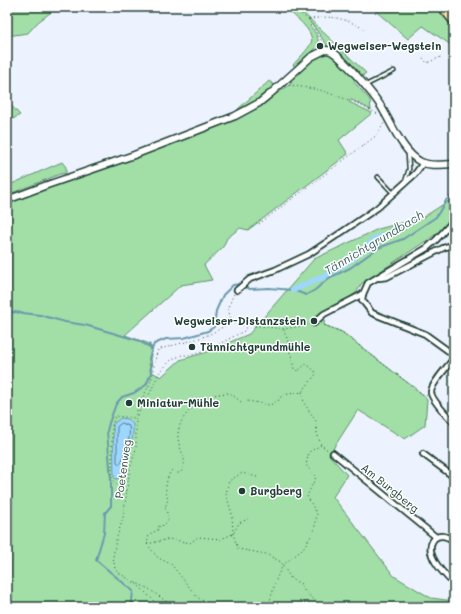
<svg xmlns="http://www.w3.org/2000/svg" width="461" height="614" font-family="Mali,sans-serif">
	<rect width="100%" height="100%" fill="#edf3fe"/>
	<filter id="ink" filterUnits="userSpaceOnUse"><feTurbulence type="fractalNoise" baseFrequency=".025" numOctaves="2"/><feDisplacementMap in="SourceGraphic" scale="8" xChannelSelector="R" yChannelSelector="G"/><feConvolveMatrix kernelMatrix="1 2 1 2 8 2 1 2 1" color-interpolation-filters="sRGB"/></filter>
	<g filter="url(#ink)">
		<!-- green -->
		<g fill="#a1dfa7" stroke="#608e6e" fill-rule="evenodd">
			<polygon points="7,7 58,7 38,22 28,33 7,36"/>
			<path d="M284 7H297L366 73 354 82 370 100 371 110 350 99 349 102 372 113 339 140 348 154 248 230 240 228 227 238 223 247 204 265 212 280 181 285 125 335 150 344 152 372 161 377 180 360 207 352 249 334 314 259 378 229 422 218 450 200 454 201V216L441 231 361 284 357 292 325 315 324 325 342 332 356 343 421 393 427 400 425 425 405 439 358 410 329 455 347 475 333 497 394 576 431 598 454 601V607H7V204L52 186 70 181 252 111 292 83 290 81C298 73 314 53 327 53L329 48 312 24 310 26C315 32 321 39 317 47L296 68 293 65C298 59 308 50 311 43 316 32 292 14 284 7ZM127 419 132 445 125 464 124 471Z"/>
			<polygon points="371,7 435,7 454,29 454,51 451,45 423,26 408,39"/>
			<polygon points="269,81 276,86 255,101 237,110"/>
			<polygon points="7,101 20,115 7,122"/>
			<polygon points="62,162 66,167 66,173 60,174 7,195 7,186"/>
		</g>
		<!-- water -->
		<path fill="#9ed6fe" stroke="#6b99ad" d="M121 418 127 419 133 424C134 440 130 448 125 463 124 468 123 473 120 478L116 479 114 477 113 424Z"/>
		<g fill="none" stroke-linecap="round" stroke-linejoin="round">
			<!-- shore -->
			<path stroke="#527a85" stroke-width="1" d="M122 423 129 426C131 439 126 450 121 463L119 464 117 462V427Z"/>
			<!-- stream -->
			<g stroke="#6b99ad" stroke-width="2">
				<polyline points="7,313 14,312 40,315 65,322 85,325 137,340 152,348"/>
				<polyline points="133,607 132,601 133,591 96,560 104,533 105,513 111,506 111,480 107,431 109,423 116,404 122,397 134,393 146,385 151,374 149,358 154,344 166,339 184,338 208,331 214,327 216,311 223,295 233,285 240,284 250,289 269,288 293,290 306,295 315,290 329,278 350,268 378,248 403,239 436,217 447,199 454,195"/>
			</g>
			<!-- canal -->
			<polyline stroke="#9ed6fe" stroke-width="6" points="293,290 325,276 351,260 376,238 388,235"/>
			<!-- service casing -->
			<g stroke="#1f3d34" stroke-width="5.5">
				<g id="service">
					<polyline points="366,85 394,71"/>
					<polyline points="378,177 393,193"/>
					<polyline points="405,182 409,169 408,154"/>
				</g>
			</g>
			<!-- minor casing -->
			<g stroke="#1f3d34" stroke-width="8">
				<g id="minor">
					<polyline points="454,220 436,240 427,248 368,283 363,294 362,300 372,313 425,334 454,355"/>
					<polyline points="379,278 387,277 443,248 454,244"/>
					<polyline points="237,290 250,279 275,270 309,254 345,230 377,208 415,174 423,163"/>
					<polyline points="314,323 324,314 363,294"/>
					<path d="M454 358C449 365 431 384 431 392 431 400 449 417 454 423"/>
					<polyline points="333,453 436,537"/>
					<polyline points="423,454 454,477"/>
					<path d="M454 540C447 537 440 533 434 539 422 553 445 575 454 584"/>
				</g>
			</g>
			<!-- tertiary casing -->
			<g stroke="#1f3d34" stroke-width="9">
				<path id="tertiary" d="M7 200 47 185 134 155 235 116 259 103 270 94 311 57 325 50C327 50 329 50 331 51 342 57 375 96 382 108 391 123 404 154 421 162 431 167 443 164 454 164"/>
			</g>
			<!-- primary casing -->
			<g stroke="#1f3d34" stroke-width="10">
				<polyline id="primary" points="442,7 454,22"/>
			</g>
			<!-- path -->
			<g stroke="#1f3d34" stroke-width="1" stroke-dasharray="1 3" stroke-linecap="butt">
				<polyline points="292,7 309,20 323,43"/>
				<path d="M309 20C329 14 347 18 365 30"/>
				<polyline points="423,58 427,63 443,56"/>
				<polyline points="289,85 320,90 354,102 378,114"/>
				<polyline points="259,224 377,135 384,123"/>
				<path d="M234 294C229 303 226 315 234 323L284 329 308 325"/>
				<polyline points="321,324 342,332 421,393 427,396"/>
				<polyline points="302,392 304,403 316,421 317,433 321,445 329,451"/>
				<path d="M136 415C138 403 146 393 151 381 154 371 154 360 158 350 186 340 206 341 231 321"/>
				<polyline points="257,477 242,473 229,481 226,494 232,514 233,534 238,549 266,554 281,562 291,579 301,584 305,592 323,607"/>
				<polyline points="126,491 118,487 112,479 112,426 115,416 135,418"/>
				<polyline points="454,510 452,526 454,528"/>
				<polyline points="147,544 169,539 190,543 198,537 221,539 233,534 239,523 248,519"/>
				<polyline points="135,582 149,589 174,607"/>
				<polyline points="160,607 138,585 119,573 115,568 113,557 116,540 123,518 130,468 136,449 136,418 151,391 159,373 171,360 182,355 191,355 206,351 244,331 248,325"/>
				<path d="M213 607 197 597 171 564 158 558 147 544 149 535 159 529V526C165 526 166 523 169 518L165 508 168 499C164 492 166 477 172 470L176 473H180C190 461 179 451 178 438 177 417 196 402 214 395 219 394 225 393 230 393L241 402 248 401 270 405 279 400 282 395 302 392 316 374 315 371 306 364 298 371 294 369 291 355 287 345 288 340 284 332V329"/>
				<polyline points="268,607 277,577 283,565 302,550 314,531 317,514 307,496 316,477 306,465 309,452 321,445"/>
			</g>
			<!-- service -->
			<use href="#service" stroke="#fff" stroke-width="2.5"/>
			<!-- minor -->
			<use href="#minor" stroke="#fff" stroke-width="4.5"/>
			<!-- tertiary -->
			<use href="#tertiary" stroke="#fff" stroke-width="6"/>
			<!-- primary -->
			<use href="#primary" stroke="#faddab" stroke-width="7"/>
		</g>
	</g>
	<!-- markers -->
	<g fill="#1f3d34" stroke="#fff" stroke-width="1.5">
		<circle cx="320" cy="46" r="4"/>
		<circle cx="314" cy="321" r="4"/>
		<circle cx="192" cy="347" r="4"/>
		<circle cx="129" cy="403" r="4"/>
		<circle cx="242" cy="491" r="4"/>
	</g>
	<g text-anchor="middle" stroke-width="3" stroke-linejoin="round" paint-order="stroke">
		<!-- poi labels -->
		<g font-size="11" font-weight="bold" fill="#1f3d34" stroke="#fff" text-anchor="start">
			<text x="328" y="50">Wegweiser-Wegstein</text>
			<text x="306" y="325" text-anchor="end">Wegweiser-Distanzstein</text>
			<text x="200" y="351">Tännichtgrundmühle</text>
			<text x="137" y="407">Miniatur-Mühle</text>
			<text x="250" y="495">Burgberg</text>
		</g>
		<!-- street labels -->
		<g font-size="11" fill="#1f3d34" stroke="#fff">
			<text transform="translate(123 469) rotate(-82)" y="4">Poetenweg</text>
			<text transform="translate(390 488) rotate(39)" y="4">Am Burgberg</text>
		</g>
		<!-- water labels -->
		<g font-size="12" font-style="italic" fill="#3f6366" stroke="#fff">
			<text transform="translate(374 243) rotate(-31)" y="4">Tännichtgrundbach</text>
		</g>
	</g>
	<!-- margin -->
	<rect width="461" height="614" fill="none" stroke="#fff" stroke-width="24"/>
	<rect x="12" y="12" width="437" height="590" fill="none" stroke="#1f3d34" stroke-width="1.5" filter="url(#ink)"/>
</svg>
